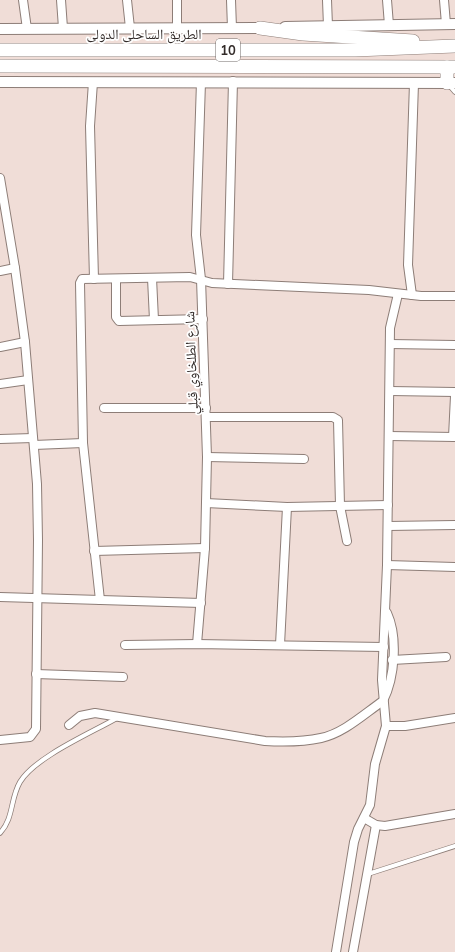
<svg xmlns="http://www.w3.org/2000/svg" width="455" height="952" font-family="Mulish,'Noto Naskh Arabic',sans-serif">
	<rect width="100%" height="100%" fill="#f0ddd7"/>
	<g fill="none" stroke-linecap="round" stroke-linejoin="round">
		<!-- service casing -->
		<g stroke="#8d7d77" stroke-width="5.5">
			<g id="service">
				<polyline points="449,85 455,92"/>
				<path d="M0 833C14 818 10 799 20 782 35 757 91 733 117 718"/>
				<polyline points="368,874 455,846"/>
			</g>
		</g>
		<!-- minor casing -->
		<g stroke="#8d7d77" stroke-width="10">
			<g id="minor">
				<polyline points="23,0 27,29"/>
				<polyline points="61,0 63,28"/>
				<polyline points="127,0 130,28"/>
				<polyline points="177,0 177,28"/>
				<polyline points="231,0 232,28"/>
				<polyline points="327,0 328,26"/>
				<polyline points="387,0 389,25"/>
				<polyline points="444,0 446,24"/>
				<polyline points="93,82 90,126 94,279"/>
				<polyline points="0,178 15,268 25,342 37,484 38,540 36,729 30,737 0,740"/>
				<polyline points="0,271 15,268"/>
				<polyline points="152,278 154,320"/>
				<polyline points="116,279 116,317 119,321 203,319"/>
				<polyline points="228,284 233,81"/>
				<polyline points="412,295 408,265 414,83"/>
				<polyline points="390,344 455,345"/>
				<polyline points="0,347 25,342"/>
				<polyline points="0,384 28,380"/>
				<polyline points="390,391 455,392"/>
				<polyline points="104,408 206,408"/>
				<polyline points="206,417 333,417 338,420 340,506 347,541"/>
				<polyline points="389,436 455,437"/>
				<polyline points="453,437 455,396"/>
				<polyline points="0,439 33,438"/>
				<polyline points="34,445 83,443"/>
				<polyline points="207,457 304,459"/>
				<polyline points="206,503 287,507 388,505"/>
				<polyline points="388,526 455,525"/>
				<polyline points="94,551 205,548"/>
				<polyline points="387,565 455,567"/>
				<polyline points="0,597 201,603"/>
				<polyline points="100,600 83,443 80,283 82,279 190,277 212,283 369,290 421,296 455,296"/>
				<polyline points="197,644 205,548 207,457 201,279 196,235 201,82"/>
				<polyline points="125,645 197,644 384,647"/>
				<polyline points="280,645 287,507"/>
				<polyline points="392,660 446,657"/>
				<polyline points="36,674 123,677"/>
				<path d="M69 725 80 716 95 713 265 741C284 742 303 742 321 738 344 733 364 714 383 701 395 677 398 637 387 613"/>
				<polyline points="386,726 405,726 455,718"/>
				<polyline points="364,818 376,825 385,826 455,814"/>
				<polyline points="336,952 354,842 358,829 370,805 375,764 386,726 382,680 387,565 390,328 398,294"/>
				<polyline points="353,952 376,825"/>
			</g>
		</g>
		<!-- tertiary casing -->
		<g stroke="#8d7d77" stroke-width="12">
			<g id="tertiary">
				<polyline points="285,27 455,24"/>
				<polyline points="0,29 267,28"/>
				<polyline points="0,82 455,83"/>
			</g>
		</g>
		<!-- trunk casing -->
		<g stroke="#8d7d77" stroke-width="14">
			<g id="trunk">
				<polyline points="260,28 303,34 413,41"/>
				<polyline points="0,50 355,50 455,46"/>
				<polyline points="0,66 455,67"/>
				<polyline points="447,83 447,67"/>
			</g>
		</g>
		<!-- service -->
		<use href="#service" stroke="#fff" stroke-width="4"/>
		<!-- minor -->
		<use href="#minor" stroke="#fff" stroke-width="8"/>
		<!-- tertiary -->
		<use href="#tertiary" stroke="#fff" stroke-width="10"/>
		<!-- trunk -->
		<use href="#trunk" stroke="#fff" stroke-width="13"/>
	</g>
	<g text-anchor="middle" stroke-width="3.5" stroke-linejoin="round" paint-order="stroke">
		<!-- shield labels -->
		<rect fill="#fff" stroke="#706b69" stroke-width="1" x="216" y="39" width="24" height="22" rx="3"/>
		<g font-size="13" font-weight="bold" fill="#322b29">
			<text x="228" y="55">10</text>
		</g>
		<!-- street labels -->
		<g font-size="14" fill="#322b29" stroke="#fff">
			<text x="144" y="39">الطريق الساحلى الدولى</text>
			<text transform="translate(191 363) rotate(-92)" y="5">شارع الطلخاوي قبلي</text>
		</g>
	</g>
</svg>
